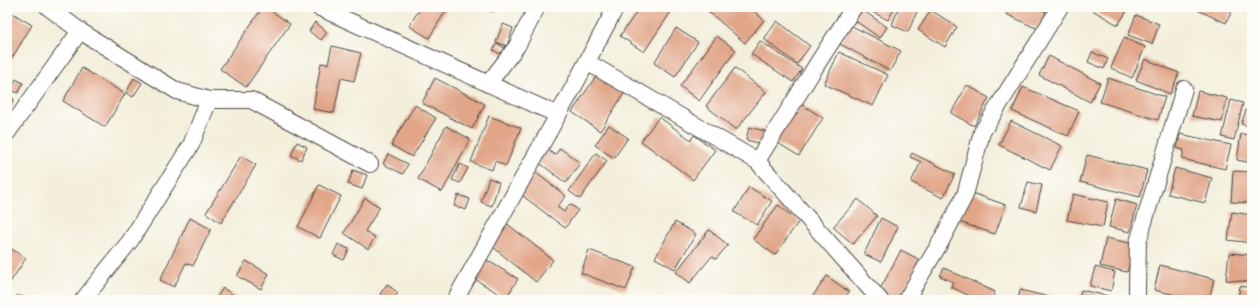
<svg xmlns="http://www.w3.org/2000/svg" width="1259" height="307" font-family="'IM FELL English',serif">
	<rect width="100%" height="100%" fill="#fdfcf7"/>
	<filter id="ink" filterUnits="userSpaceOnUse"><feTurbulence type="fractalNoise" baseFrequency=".025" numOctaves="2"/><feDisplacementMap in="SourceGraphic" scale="8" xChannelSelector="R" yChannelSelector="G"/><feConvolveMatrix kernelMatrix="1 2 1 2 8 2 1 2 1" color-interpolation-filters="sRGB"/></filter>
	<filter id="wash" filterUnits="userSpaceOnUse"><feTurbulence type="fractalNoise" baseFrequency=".012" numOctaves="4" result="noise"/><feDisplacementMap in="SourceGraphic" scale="16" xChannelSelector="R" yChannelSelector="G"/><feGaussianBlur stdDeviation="0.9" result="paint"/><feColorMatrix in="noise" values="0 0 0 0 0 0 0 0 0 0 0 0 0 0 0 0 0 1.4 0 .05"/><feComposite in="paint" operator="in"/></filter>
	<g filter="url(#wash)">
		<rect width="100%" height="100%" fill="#f3efdb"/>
		<g id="blocks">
			<!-- building -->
			<g fill="#e1a588">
				<polygon points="263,7 266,7 290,24 246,87 220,69"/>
				<polygon points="421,7 448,7 429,38 409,26"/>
				<polygon points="482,7 495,7 493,12"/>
				<polygon points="640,7 674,7 644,52 620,36"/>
				<polygon points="713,7 749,7 764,20 745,43 709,12"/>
				<polygon points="858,7 887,27 880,38 850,17"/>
				<polygon points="863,7 895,7 888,20"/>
				<polygon points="899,7 919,7 908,32 892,25"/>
				<polygon points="1010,7 1037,7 1046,12 1038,29 1006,14"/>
				<polygon points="1087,7 1096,7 1098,8 1099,7 1125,7 1128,9 1118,25"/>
				<polygon points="1191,7 1234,7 1226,23"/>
				<polygon points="7,10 32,25 9,63 7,62"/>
				<polygon points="931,10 957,27 945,47 918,30"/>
				<polygon points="1136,15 1159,24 1152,44 1128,35"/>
				<polygon points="777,21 810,46 797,64 764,39"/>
				<polygon points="315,22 327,32 321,40 309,31"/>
				<polygon points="503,24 513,28 507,46 496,42"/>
				<polygon points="850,25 901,51 890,71 840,44"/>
				<polygon points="676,28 698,42 675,77 654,63"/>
				<polygon points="717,36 736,50 699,101 680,86"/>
				<polygon points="1124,38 1145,47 1132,78 1111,68"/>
				<polygon points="760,41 802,69 793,82 751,54"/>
				<polygon points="497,43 506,49 502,55 493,50"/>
				<polygon points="332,46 361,53 354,81 341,78 334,113 313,109 321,63 328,64"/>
				<polygon points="839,52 888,75 873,106 824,84"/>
				<polygon points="1092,52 1108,59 1104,69 1088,62"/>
				<polygon points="1049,56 1100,83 1090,102 1039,75"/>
				<polygon points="1145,59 1179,73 1170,94 1136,80"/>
				<polygon points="82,68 125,94 105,127 63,101"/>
				<polygon points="735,68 766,92 736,130 706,106"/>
				<polygon points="598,73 625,92 600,131 572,112"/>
				<polygon points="134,78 142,83 133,97 126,93"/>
				<polygon points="435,78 485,104 472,129 422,103"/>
				<polygon points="1108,78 1165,97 1158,120 1100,102"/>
				<polygon points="16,79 23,83 18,93 11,90"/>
				<polygon points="967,85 989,98 974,126 951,113"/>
				<polygon points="1023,87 1079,111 1068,136 1012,111"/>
				<polygon points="1198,91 1227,98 1222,122 1192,116"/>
				<polygon points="7,96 14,99 10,109 7,108"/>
				<polygon points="1231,100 1243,103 1234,140 1222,137"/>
				<polygon points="798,102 823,118 799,156 773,140"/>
				<polygon points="415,105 436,118 412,157 391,145"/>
				<polygon points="1246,110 1252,112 1252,118 1249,126 1241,124"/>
				<polygon points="489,116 521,128 506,166 495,161 492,170 471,162"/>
				<polygon points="659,117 691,140 694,135 715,150 693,180 641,141"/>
				<polygon points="1011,121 1062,146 1050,170 999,145"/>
				<polygon points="609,125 628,138 614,158 595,145"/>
				<polygon points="446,126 470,139 442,192 418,179"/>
				<polygon points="749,127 765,131 763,144 746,140"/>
				<polygon points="1180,134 1231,145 1225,169 1182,159 1184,150 1177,148"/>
				<polygon points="1241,134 1252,135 1252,163 1237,160"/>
				<polygon points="297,142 307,147 301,160 291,155"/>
				<polygon points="560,148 580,163 566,183 537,161 546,149 555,155"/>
				<polygon points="596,153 607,161 580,199 569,191"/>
				<polygon points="912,153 955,174 943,198 911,182 921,162 910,157"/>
				<polygon points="388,154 408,164 403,174 383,164"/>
				<polygon points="1087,155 1147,170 1140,197 1080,182"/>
				<polygon points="241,156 256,165 221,223 206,213"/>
				<polygon points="460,164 468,168 460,183 452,180"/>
				<polygon points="1175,168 1212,178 1205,203 1168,194"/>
				<polygon points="353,170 367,175 362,189 348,184"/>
				<polygon points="1233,171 1252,172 1252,203 1231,202"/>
				<polygon points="535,172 566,196 557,207 564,212 570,204 578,210 565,228 519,193"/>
				<polygon points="489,178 499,182 492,206 481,202"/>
				<polygon points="1028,182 1042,185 1036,211 1021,207"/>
				<polygon points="319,185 341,196 320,238 298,227"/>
				<polygon points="749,187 772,201 757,225 734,212"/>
				<polygon points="969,192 1006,205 995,234 959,222"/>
				<polygon points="1073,194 1108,202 1103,227 1067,220"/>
				<polygon points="458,195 470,199 466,210 454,206"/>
				<polygon points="365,198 380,207 365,231 375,237 368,249 344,233"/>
				<polygon points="858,199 877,216 853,244 833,227"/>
				<polygon points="1116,199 1137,205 1130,232 1109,227"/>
				<polygon points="778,205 799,221 775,255 753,239"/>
				<polygon points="1232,212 1252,215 1252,243 1228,240"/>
				<polygon points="190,218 211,229 193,266 186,263 174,287 160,280"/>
				<polygon points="881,218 898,227 881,262 864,254"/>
				<polygon points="505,222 553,260 536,282 488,243"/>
				<polygon points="675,222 696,234 675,269 655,258"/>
				<polygon points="709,230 728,245 716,259 712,256 690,283 676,272"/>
				<polygon points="1106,238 1134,244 1127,272 1100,266"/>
				<polygon points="338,244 349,249 344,260 333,255"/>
				<polygon points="7,246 26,258 9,284 7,283"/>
				<polygon points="589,250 635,267 626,290 581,273"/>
				<polygon points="901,250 920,260 899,300 891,300 878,293"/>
				<polygon points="1229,253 1252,255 1252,282 1226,280"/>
				<polygon points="485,259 518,279 506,298 473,278"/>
				<polygon points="246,261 269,274 261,289 237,276"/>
				<polygon points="1160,265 1214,279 1209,300 1198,300 1154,290"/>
				<polygon points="1095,267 1115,272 1111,291 1090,286"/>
				<polygon points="944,268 995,292 991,300 978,300 951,287 953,282 940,276"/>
				<polygon points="827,276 849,292 843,300 810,300"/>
				<polygon points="387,284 398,293 392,300 387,300 380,294"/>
				<polygon points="1240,286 1252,288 1252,300 1238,300"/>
				<polygon points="223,288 240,300 215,300"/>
				<polygon points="1020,290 1058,299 1057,300 1018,300"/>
				<polygon points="1081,290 1122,299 1122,300 1079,300"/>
				<polygon points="17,296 33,299 33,300 16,300"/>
			</g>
		</g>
	</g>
	<g filter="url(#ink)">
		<use href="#blocks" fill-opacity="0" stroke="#494845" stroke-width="1"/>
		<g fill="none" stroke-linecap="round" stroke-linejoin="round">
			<!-- street casing -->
			<g stroke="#494845" stroke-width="18">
				<g id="street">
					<polyline points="48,7 80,31 177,91 209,100 251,100 370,164"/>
					<polyline points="318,7 558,115"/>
					<polyline points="587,62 757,161 880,300"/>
					<polyline points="488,84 517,46 537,7"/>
					<polyline points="7,133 80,31"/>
					<polyline points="757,161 819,61 854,7"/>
					<polyline points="83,300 130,241 191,145 209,100"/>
					<polyline points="455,300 573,88 616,7"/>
					<polyline points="906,300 940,243 965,195 982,132 1060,7"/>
					<polyline points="1137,300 1137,288 1138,242 1184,89"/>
				</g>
			</g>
			<!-- street -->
			<use href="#street" stroke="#fff" stroke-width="16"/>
		</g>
	</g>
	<!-- margin -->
	<rect width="1259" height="307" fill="none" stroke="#fdfcf7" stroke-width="24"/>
</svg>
